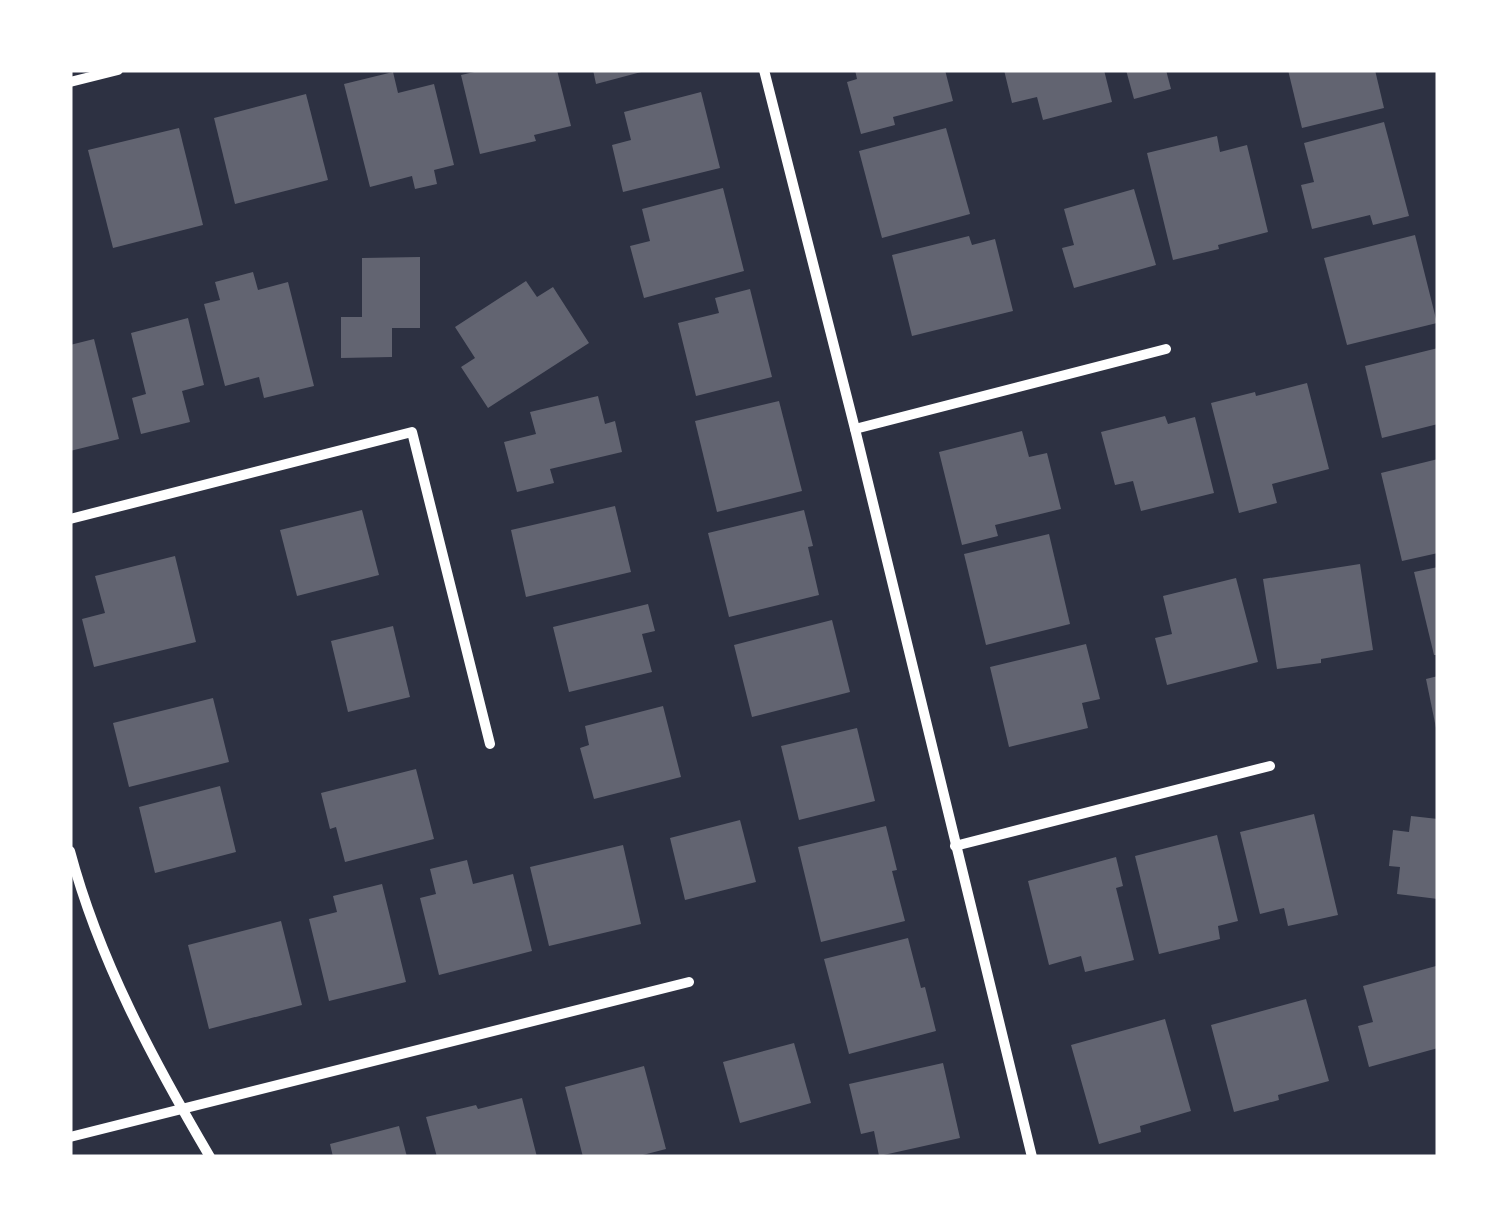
<svg xmlns="http://www.w3.org/2000/svg" width="1508" height="1227" font-family="Cabin,sans-serif">
	<rect width="100%" height="100%" fill="#2d3142"/>
	<!-- building -->
	<g fill="#626471">
		<polygon points="483,70 557,70 571,126 534,135 536,141 480,154 461,75"/>
		<polygon points="593,70 645,70 645,71 596,84"/>
		<polygon points="855,70 945,70 953,101 893,117 895,125 861,134 847,82 857,79"/>
		<polygon points="1004,70 1104,70 1112,102 1043,120 1037,97 1012,103"/>
		<polygon points="1126,70 1166,70 1171,89 1134,99"/>
		<polygon points="1288,70 1375,70 1384,108 1302,128"/>
		<polygon points="393,72 398,93 434,84 454,165 434,170 437,184 415,189 412,176 370,187 344,84"/>
		<polygon points="701,92 720,168 623,192 612,145 631,140 624,112"/>
		<polygon points="306,94 328,180 235,204 214,118"/>
		<polygon points="1384,122 1409,216 1373,225 1370,215 1312,229 1301,185 1314,182 1304,143"/>
		<polygon points="179,128 203,225 113,248 88,150"/>
		<polygon points="946,128 970,214 882,238 859,151"/>
		<polygon points="1217,136 1220,152 1247,145 1268,232 1218,245 1219,249 1173,260 1147,153"/>
		<polygon points="723,188 744,271 644,298 630,246 650,241 642,209"/>
		<polygon points="1134,189 1156,265 1074,288 1062,248 1074,245 1064,209"/>
		<polygon points="1415,235 1437,323 1347,345 1324,258"/>
		<polygon points="969,236 972,245 995,239 1013,311 912,336 892,255"/>
		<polygon points="420,257 420,328 392,328 392,357 341,358 341,317 362,317 362,258"/>
		<polygon points="253,272 258,290 288,282 314,386 264,398 259,377 225,386 204,304 220,300 215,282"/>
		<polygon points="526,281 537,297 553,287 589,343 488,408 461,367 475,358 455,327"/>
		<polygon points="750,289 772,377 696,396 678,323 719,313 715,298"/>
		<polygon points="188,318 204,385 182,391 190,422 141,434 132,398 146,394 131,333"/>
		<polygon points="94,339 119,439 70,451 70,345"/>
		<polygon points="1438,348 1438,424 1382,438 1365,366"/>
		<polygon points="1307,383 1329,469 1272,484 1277,503 1239,513 1211,403 1255,392 1256,396"/>
		<polygon points="598,396 605,424 615,421 622,452 550,469 554,483 517,492 504,442 536,434 530,412"/>
		<polygon points="779,401 802,491 717,512 695,421"/>
		<polygon points="1165,416 1168,424 1195,417 1214,493 1141,511 1133,481 1115,485 1101,432"/>
		<polygon points="1022,431 1029,457 1047,453 1061,509 995,525 998,536 962,545 939,452"/>
		<polygon points="1438,459 1438,553 1402,561 1381,473"/>
		<polygon points="615,506 631,572 526,597 511,530"/>
		<polygon points="362,510 379,575 297,596 280,530"/>
		<polygon points="804,510 813,546 808,547 819,595 729,617 708,533"/>
		<polygon points="1049,534 1070,624 986,645 964,554"/>
		<polygon points="175,556 196,642 94,667 82,619 105,613 95,576"/>
		<polygon points="1360,564 1373,650 1321,659 1321,663 1277,669 1263,579"/>
		<polygon points="1438,567 1438,655 1434,655 1414,572"/>
		<polygon points="1236,578 1258,662 1167,685 1155,638 1172,634 1163,596"/>
		<polygon points="648,604 655,631 642,634 652,672 569,692 553,627"/>
		<polygon points="832,620 850,692 752,717 734,645"/>
		<polygon points="393,626 410,697 348,712 331,641"/>
		<polygon points="1086,644 1100,699 1082,703 1088,728 1009,747 990,667"/>
		<polygon points="1438,676 1438,727 1436,728 1426,679"/>
		<polygon points="213,698 229,762 129,787 113,723"/>
		<polygon points="663,706 681,777 594,799 580,748 589,745 585,726"/>
		<polygon points="857,728 875,801 799,820 781,746"/>
		<polygon points="416,769 434,839 345,862 336,827 330,829 321,793"/>
		<polygon points="220,786 236,852 155,873 139,807"/>
		<polygon points="1314,814 1338,915 1288,926 1284,908 1260,914 1240,832"/>
		<polygon points="1411,816 1438,819 1438,899 1397,894 1400,867 1389,866 1393,830 1409,832"/>
		<polygon points="740,820 756,882 685,900 670,838"/>
		<polygon points="886,826 897,870 892,871 905,921 821,942 798,847"/>
		<polygon points="1217,835 1238,921 1218,926 1220,939 1159,954 1135,856"/>
		<polygon points="623,845 641,924 549,946 530,867"/>
		<polygon points="1116,857 1123,886 1116,888 1134,960 1085,972 1081,956 1049,965 1028,881"/>
		<polygon points="467,860 473,884 513,874 532,951 439,975 420,898 436,894 430,869"/>
		<polygon points="382,884 406,982 329,1001 309,919 337,912 333,896"/>
		<polygon points="281,921 302,1005 209,1029 188,945"/>
		<polygon points="908,938 921,988 925,987 936,1031 849,1054 824,959"/>
		<polygon points="1436,966 1438,973 1438,1048 1369,1067 1358,1026 1373,1022 1363,986"/>
		<polygon points="1306,999 1329,1081 1278,1095 1279,1100 1234,1112 1211,1025"/>
		<polygon points="1165,1019 1191,1111 1140,1126 1141,1132 1099,1144 1071,1045"/>
		<polygon points="794,1043 811,1103 740,1123 723,1062"/>
		<polygon points="943,1063 960,1138 879,1156 874,1131 861,1134 849,1084"/>
		<polygon points="644,1066 666,1149 635,1157 583,1157 565,1087"/>
		<polygon points="522,1098 537,1157 437,1157 426,1117 476,1105 478,1109"/>
		<polygon points="399,1126 407,1157 333,1157 330,1144"/>
	</g>
	<g fill="none" stroke-linecap="round" stroke-linejoin="round">
		<!-- minor -->
		<g stroke="#fff" stroke-width="10">
			<polyline points="764,70 855,429 1032,1157"/>
			<polyline points="70,82 118,70"/>
			<polyline points="855,429 1166,349"/>
			<polyline points="70,519 412,432 490,744"/>
			<polyline points="955,846 1270,766"/>
			<path d="M70 851C99 960 153 1060 210 1157"/>
			<polyline points="70,1137 689,982"/>
		</g>
	</g>
	<!-- border -->
	<rect width="1508" height="1227" fill="none" stroke="#ffffff" stroke-width="145"/>
</svg>
